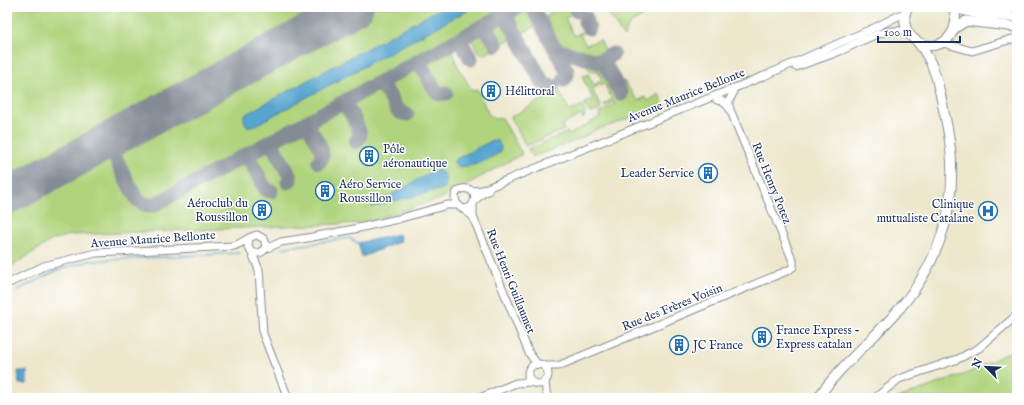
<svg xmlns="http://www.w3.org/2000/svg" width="1024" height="405" font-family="'IM FELL English',serif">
	<rect width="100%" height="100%" fill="#fff"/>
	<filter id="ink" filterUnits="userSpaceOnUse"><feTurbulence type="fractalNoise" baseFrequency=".025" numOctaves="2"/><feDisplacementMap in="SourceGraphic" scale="8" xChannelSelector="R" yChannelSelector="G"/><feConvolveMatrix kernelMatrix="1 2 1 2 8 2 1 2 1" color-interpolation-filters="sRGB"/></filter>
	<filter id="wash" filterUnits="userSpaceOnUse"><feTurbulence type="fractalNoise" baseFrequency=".012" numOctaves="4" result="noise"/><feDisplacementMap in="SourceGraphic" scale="16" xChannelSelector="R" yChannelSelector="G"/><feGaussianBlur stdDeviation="0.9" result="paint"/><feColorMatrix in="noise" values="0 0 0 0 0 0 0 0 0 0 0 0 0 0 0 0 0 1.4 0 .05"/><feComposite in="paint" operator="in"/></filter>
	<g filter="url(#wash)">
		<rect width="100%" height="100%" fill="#ede7cc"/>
		<!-- green -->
		<g fill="#b0d47d" stroke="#66826e">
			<polygon points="7,7 308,7 301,23 293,31 7,187"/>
			<polygon points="372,7 511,7 152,201 147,200 140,197 117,156 118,148 121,144"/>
			<polygon points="559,7 585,7 565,18 574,36 582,32 582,33 580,34 586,45 600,40 607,54 602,57 558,46 546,25 548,15"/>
			<polygon points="604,7 656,7 629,25 624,37"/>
			<path d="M520 11C528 11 533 15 536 22L534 27 523 33 520 32 512 18 514 14Z"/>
			<path d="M501 21 506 23 512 35 510 40 501 44 492 30C492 24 497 23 501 21Z"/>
			<polygon points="481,32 486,34 493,47 491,51 484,55 479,53 472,41 472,38"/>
			<path d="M449 51H451L456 59 455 61 472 91 477 89 487 111 489 115 496 119 502 118 522 154 442 198 364 223 69 235 52 240 7 269V206L97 157 104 156 110 159 132 199C140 207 147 210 158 206Z"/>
			<polygon points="563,55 602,67 602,71 600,73 601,76 605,74 611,85 608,86 611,91 615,88 619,95 623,93 618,84 624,81 638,101 645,97 648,101 659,94 663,104 612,125 597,129 580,139 533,157 528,149 568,132 569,135 600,117 599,113 615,104 614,102 605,106 604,104 612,99 604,83 592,89 601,107 599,110 592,113 589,112 584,104 593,99 582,77 588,74 594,85 602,80 597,70 591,72 586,64 567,58"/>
			<path d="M559 90 570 111 582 105C584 110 587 114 583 119L581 115 562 125 564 130 526 146 511 117Z"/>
			<polygon points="1017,348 1017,398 897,398 968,373"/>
		</g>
		<!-- water -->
		<g fill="#56a5d0" stroke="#386a97">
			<polygon points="443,7 474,7 252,127 247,126 244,120 244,115"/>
			<path d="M491 141H498L501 147 500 152C485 162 476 166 457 167L454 164V161L456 159Z"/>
			<path d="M439 170C446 175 448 180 445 188L371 207 431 172Z"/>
			<polygon points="399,234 401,241 362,257 358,243"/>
			<polygon points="18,371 27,371 27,384 19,384"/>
		</g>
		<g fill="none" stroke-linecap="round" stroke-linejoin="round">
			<!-- stream -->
			<g stroke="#56a5d0" stroke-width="1.5">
				<polyline points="282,248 349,238 358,243"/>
				<polyline points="16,291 60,269 90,261 239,253"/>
			</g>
			<!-- taxiway -->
			<g stroke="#848b95" stroke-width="15">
				<polyline points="321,7 326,16 334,17 342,14"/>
				<polyline points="532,7 567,71 567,75 564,80"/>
				<polyline points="575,7 577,11"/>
				<polyline points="500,17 505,18 508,20 543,83 546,86 552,86"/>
				<polyline points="586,18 585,22 589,28"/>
				<path d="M479 28C489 29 492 37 496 45"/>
				<path d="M306 34C319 25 321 22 319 7"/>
				<polyline points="454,42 462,44 471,59"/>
				<polyline points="554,47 561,51 600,62 605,64 621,94"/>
				<polyline points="596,61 601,60 613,54"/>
				<path d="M413 64C427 65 429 86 439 94L446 93"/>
				<path d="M376 85C389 86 391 104 399 112L407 114"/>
				<path d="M338 105C340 105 342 105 344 106 350 108 360 130 360 136L356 142"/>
				<path d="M301 126H307L310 129C315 139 328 152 319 162"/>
				<path d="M121 134 115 139 111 145C111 152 134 196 139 201 143 205 148 205 154 205L518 7"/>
				<polyline points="266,144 270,145 274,148 290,176 290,180 288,182"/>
				<polyline points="92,150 104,148 113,154"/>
				<polyline points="244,156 249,158 266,190 271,191"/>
			</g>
			<!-- runway -->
			<polyline stroke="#848b95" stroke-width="37" points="7,196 355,7"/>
		</g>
	</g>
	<g filter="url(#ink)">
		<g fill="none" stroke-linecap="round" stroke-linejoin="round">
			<!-- minor casing -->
			<g stroke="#848b95" stroke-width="9">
				<g id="minor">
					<polyline points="943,43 972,51 1012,39 1017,40"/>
					<path d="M796 67C809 62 822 58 835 53 859 44 881 26 908 32"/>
					<polyline points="717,100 722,101 729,107"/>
					<polyline points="472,191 482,190 764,76 876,27 906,12"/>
					<polyline points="475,200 483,193 488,191"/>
					<polyline points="473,205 473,217 529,353 537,364"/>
					<path d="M464 209 471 207 475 200 474 193C466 184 451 190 456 202 458 207 469 212 473 217"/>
					<polyline points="265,249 281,242 307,238 354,229 398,219 447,205 458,205"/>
					<polyline points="252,253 259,270 263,334 288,398"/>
					<path d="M7 284 44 266 96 253 234 246C242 243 250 236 257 235L264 239C267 245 266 250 260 253H252L248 247 249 239"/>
					<circle cx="538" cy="374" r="10"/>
					<polyline points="544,366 558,366 789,270 793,267 793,261 729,107 729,101 733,93"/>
					<polyline points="545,380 546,392 548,398"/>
					<polyline points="480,398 516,383 532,382"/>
					<polyline points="875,398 899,379 958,359 979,348 1017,315"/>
				</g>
			</g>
			<!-- major casing -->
			<g stroke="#848b95" stroke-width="11">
				<g id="major">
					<path d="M908 7C892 38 938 62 953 31 957 23 956 15 953 7"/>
					<polyline points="953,8 984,15 1017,17"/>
					<polyline points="955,28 966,21 1017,27"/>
					<path d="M818 398C839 367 869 343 894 315 944 260 962 194 946 121 940 95 937 64 918 43"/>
				</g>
			</g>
			<!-- minor -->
			<use href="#minor" stroke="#fff" stroke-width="7"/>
			<!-- major -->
			<use href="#major" stroke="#fff" stroke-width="9"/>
		</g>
	</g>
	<!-- icons -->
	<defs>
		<g id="building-ring" transform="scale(1)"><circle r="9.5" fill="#fff" stroke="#1f6fb2" stroke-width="1.5"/><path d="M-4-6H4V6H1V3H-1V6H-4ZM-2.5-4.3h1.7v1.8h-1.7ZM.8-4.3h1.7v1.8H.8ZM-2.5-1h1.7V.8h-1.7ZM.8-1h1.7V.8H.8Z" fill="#1f6fb2"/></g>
		<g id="hospital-ring" transform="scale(1)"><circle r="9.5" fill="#fff" stroke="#1f6fb2" stroke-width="1.5"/><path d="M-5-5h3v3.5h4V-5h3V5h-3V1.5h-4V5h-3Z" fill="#1f6fb2"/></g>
	</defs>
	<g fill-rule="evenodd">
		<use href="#building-ring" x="491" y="91"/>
		<use href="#building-ring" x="369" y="156"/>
		<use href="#building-ring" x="708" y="173"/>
		<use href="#building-ring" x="325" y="191"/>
		<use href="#building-ring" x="262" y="210"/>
		<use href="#hospital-ring" x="988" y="211"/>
		<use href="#building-ring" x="762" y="337"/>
		<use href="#building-ring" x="679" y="345"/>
	</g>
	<g text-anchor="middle" stroke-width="3" stroke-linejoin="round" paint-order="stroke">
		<!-- poi labels -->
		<g font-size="12" fill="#1b2f5e" stroke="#fff" text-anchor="start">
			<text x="505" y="95">Hélittoral</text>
			<text x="383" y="153">Pôle<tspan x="383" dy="14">aéronautique</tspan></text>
			<text x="694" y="177" text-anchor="end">Leader Service</text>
			<text x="339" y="188">Aéro Service<tspan x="339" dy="14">Roussillon</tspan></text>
			<text x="248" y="207" text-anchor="end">Aéroclub du<tspan x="248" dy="14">Roussillon</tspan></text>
			<text x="974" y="208" text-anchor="end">Clinique<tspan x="974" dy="14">mutualiste Catalane</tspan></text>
			<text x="776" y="334">France Express -<tspan x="776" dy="14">Express catalan</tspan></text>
			<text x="693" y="349">JC France</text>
		</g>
		<!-- street labels -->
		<g font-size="12" fill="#1b2f5e" stroke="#fff">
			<text transform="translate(686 95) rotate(-22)" y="4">Avenue Maurice Bellonte</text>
			<text transform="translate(772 183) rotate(68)" y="4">Rue Henry Potez</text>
			<text transform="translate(153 239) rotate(-4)" y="4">Avenue Maurice Bellonte</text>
			<text transform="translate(511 281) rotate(68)" y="4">Rue Henri Guillaumet</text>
			<text transform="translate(672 307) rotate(-22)" y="4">Rue des Frères Voisin</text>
		</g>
	</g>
	<!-- margin -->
	<rect width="1024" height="405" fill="none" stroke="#fff" stroke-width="24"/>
	<!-- north arrow -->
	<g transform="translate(986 367) rotate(294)" stroke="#ffffff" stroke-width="3" paint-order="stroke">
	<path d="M0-3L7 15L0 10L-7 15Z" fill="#1b2f5e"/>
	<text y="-6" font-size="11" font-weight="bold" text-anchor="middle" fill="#1b2f5e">N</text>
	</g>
	<!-- scale -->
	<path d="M878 36v6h82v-6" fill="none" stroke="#1b2f5e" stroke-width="2"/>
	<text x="884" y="36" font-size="12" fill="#1b2f5e" stroke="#ffffff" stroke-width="3" paint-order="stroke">100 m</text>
</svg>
